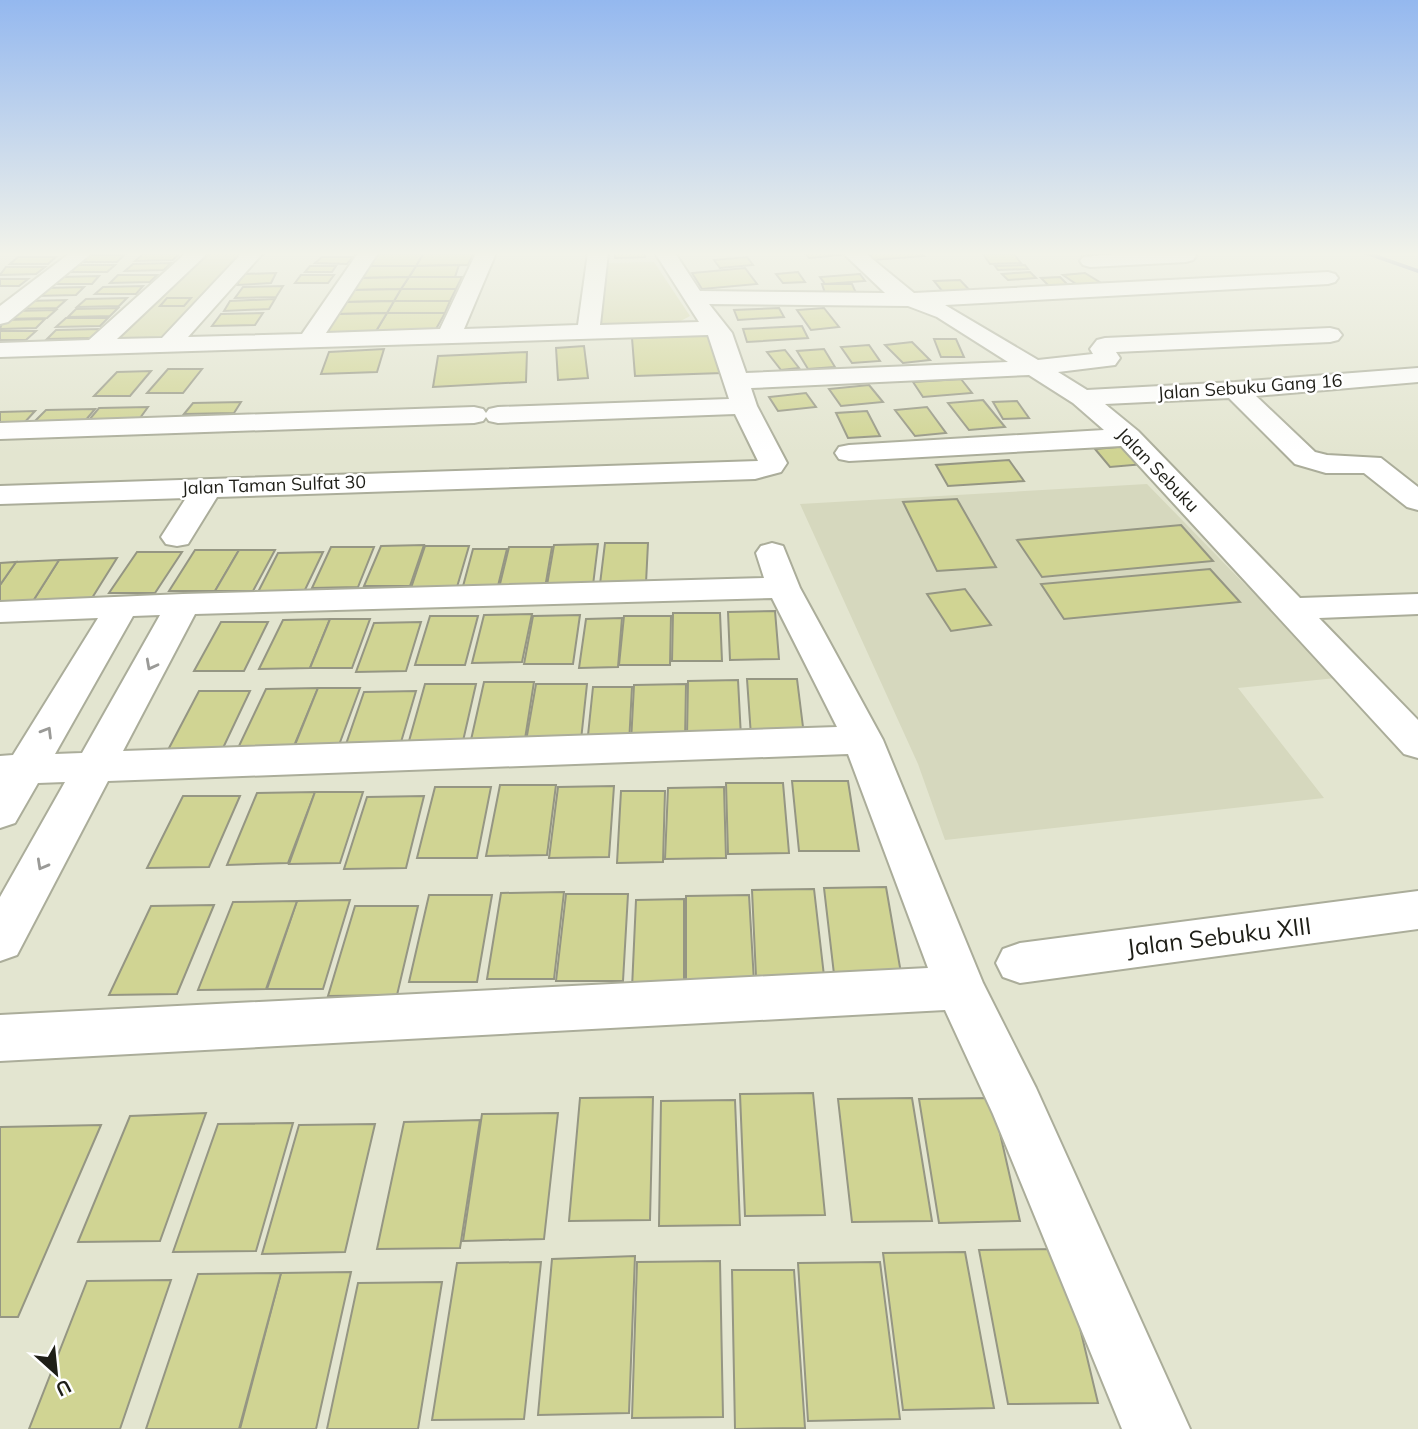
<svg xmlns="http://www.w3.org/2000/svg" width="1418" height="1429" font-family="Mulish,sans-serif">
	<rect width="100%" height="100%" fill="#e3e5d0"/>
	<!-- built -->
	<polygon fill="#d6d8be" points="1147,484 1336,678 1238,688 1324,798 945,840 918,764 800,504"/>
	<!-- green -->
	<g fill="#d3d6a8">
		<polygon points="206,253 243,253 168,334 160,337 121,338 120,335"/>
		<polygon points="654,262 690,316 675,324 605,326 595,320 607,263"/>
	</g>
	<g fill="none" stroke-linecap="round" stroke-linejoin="round">
		<!-- stream -->
		<polygon fill="#888eb5" fill-rule="evenodd" points="1361,253 1372,253 1418,269 1418,273"/>
	</g>
	<!-- building -->
	<g fill="#d0d493" stroke="#959683" stroke-width="2">
		<polygon points="180,253 173,260 135,261 143,254"/>
		<polygon points="474,253 468,265 416,266 423,254"/>
		<polygon points="615,253 645,253 645,257 615,258"/>
		<polygon points="805,253 838,253 840,255 809,258"/>
		<polygon points="867,253 921,253 924,256 873,260"/>
		<polygon points="1013,253 1021,263 990,264 983,254"/>
		<polygon points="375,254 423,254 416,266 368,266"/>
		<polygon points="87,255 124,255 117,262 79,262"/>
		<polygon points="18,257 56,257 48,264 10,264"/>
		<polygon points="322,257 353,257 347,264 315,263"/>
		<polygon points="747,257 753,265 720,268 714,260"/>
		<polygon points="171,263 164,270 125,271 133,264"/>
		<polygon points="76,265 115,265 107,272 68,272"/>
		<polygon points="459,265 455,277 409,277 416,266"/>
		<polygon points="1025,265 1028,269 998,270 995,266"/>
		<polygon points="310,266 336,266 332,272 305,272"/>
		<polygon points="368,266 416,266 409,277 361,278"/>
		<polygon points="6,267 45,267 36,274 0,275"/>
		<polygon points="745,268 757,284 702,289 692,273"/>
		<polygon points="798,272 805,282 783,283 776,274"/>
		<polygon points="1030,272 1036,278 1008,280 1002,274"/>
		<polygon points="276,273 271,283 237,285 243,274"/>
		<polygon points="1085,273 1101,283 1079,286 1063,275"/>
		<polygon points="860,274 865,281 825,284 820,277"/>
		<polygon points="118,275 157,275 150,282 110,283"/>
		<polygon points="301,275 334,275 328,283 295,283"/>
		<polygon points="99,276 92,284 52,284 60,277"/>
		<polygon points="409,277 462,277 456,289 401,289"/>
		<polygon points="409,277 401,289 353,290 361,278"/>
		<polygon points="1060,277 1072,289 1053,290 1041,278"/>
		<polygon points="0,279 28,279 19,286 0,286"/>
		<polygon points="960,280 974,295 947,297 934,281"/>
		<polygon points="822,284 852,284 856,293 825,293"/>
		<polygon points="143,286 136,294 95,294 103,287"/>
		<polygon points="283,286 276,297 235,298 243,287"/>
		<polygon points="84,287 76,295 35,296 44,288"/>
		<polygon points="401,289 456,289 450,301 394,301"/>
		<polygon points="401,289 394,301 346,302 353,290"/>
		<polygon points="127,298 119,306 77,307 86,299"/>
		<polygon points="167,298 191,298 184,306 160,306"/>
		<polygon points="275,299 269,309 224,311 230,301"/>
		<polygon points="66,300 57,308 16,309 25,301"/>
		<polygon points="394,301 450,301 445,313 387,313"/>
		<polygon points="394,301 387,313 338,314 346,302"/>
		<polygon points="118,308 110,316 68,317 76,309"/>
		<polygon points="779,308 784,317 738,320 734,310"/>
		<polygon points="824,308 839,327 811,330 797,310"/>
		<polygon points="56,310 47,318 5,319 14,311"/>
		<polygon points="263,313 255,325 212,326 221,314"/>
		<polygon points="387,313 445,313 436,329 429,329 426,334 373,336"/>
		<polygon points="387,313 373,336 323,337 338,314"/>
		<polygon points="66,318 108,318 100,326 56,327"/>
		<polygon points="45,319 36,328 0,329 3,320"/>
		<polygon points="802,326 808,338 747,342 743,329"/>
		<polygon points="100,329 91,338 47,339 56,330"/>
		<polygon points="0,331 36,331 26,340 0,340"/>
		<polygon points="711,335 722,373 635,376 632,338"/>
		<polygon points="934,339 956,339 964,357 941,357"/>
		<polygon points="912,342 930,360 903,363 885,345"/>
		<polygon points="869,345 880,361 852,363 841,347"/>
		<polygon points="584,346 588,378 558,380 556,348"/>
		<polygon points="384,349 377,372 321,374 329,352"/>
		<polygon points="824,349 835,367 808,369 797,351"/>
		<polygon points="785,350 799,368 781,370 767,352"/>
		<polygon points="527,352 526,382 433,387 438,356"/>
		<polygon points="168,369 202,369 183,393 147,393"/>
		<polygon points="151,371 130,396 94,396 117,372"/>
		<polygon points="961,379 972,393 923,397 913,382"/>
		<polygon points="869,385 883,402 841,406 829,389"/>
		<polygon points="806,393 816,407 778,411 769,397"/>
		<polygon points="983,400 1005,427 969,430 948,403"/>
		<polygon points="1017,401 1029,418 1003,419 993,402"/>
		<polygon points="241,402 234,413 184,414 193,403"/>
		<polygon points="148,407 140,418 89,420 99,408"/>
		<polygon points="927,407 946,433 915,436 895,410"/>
		<polygon points="95,409 85,421 34,422 46,410"/>
		<polygon points="35,411 24,423 0,424 0,412"/>
		<polygon points="867,411 880,436 848,438 836,413"/>
		<polygon points="1129,446 1145,464 1110,467 1095,449"/>
		<polygon points="1009,460 1024,481 948,486 936,465"/>
		<polygon points="957,499 996,567 937,571 903,502"/>
		<polygon points="1181,525 1213,561 1042,577 1017,540"/>
		<polygon points="605,543 648,543 646,583 600,584"/>
		<polygon points="598,544 593,585 547,585 554,545"/>
		<polygon points="424,545 410,586 364,586 381,546"/>
		<polygon points="425,546 469,546 457,587 411,588"/>
		<polygon points="331,547 374,547 358,587 312,588"/>
		<polygon points="509,547 552,547 545,588 499,588"/>
		<polygon points="473,549 507,549 497,590 462,590"/>
		<polygon points="195,550 239,550 215,591 169,591"/>
		<polygon points="239,550 275,550 253,591 215,591"/>
		<polygon points="137,552 182,552 155,593 109,593"/>
		<polygon points="323,552 303,594 257,594 278,553"/>
		<polygon points="117,558 92,598 33,601 59,560"/>
		<polygon points="59,560 33,601 0,602 0,585 16,562"/>
		<polygon points="16,562 0,585 0,563"/>
		<polygon points="1210,569 1240,602 1064,619 1041,584"/>
		<polygon points="965,589 991,625 951,631 927,594"/>
		<polygon points="775,611 779,659 730,660 728,612"/>
		<polygon points="673,613 720,613 722,661 672,661"/>
		<polygon points="532,614 522,662 472,663 484,615"/>
		<polygon points="580,615 573,664 524,664 533,616"/>
		<polygon points="430,616 478,616 465,665 415,665"/>
		<polygon points="624,616 671,616 670,665 619,665"/>
		<polygon points="622,618 618,667 579,668 586,619"/>
		<polygon points="330,619 310,668 259,669 283,620"/>
		<polygon points="330,619 370,619 352,668 310,668"/>
		<polygon points="221,622 268,622 244,671 194,671"/>
		<polygon points="421,622 406,671 356,672 374,623"/>
		<polygon points="747,679 797,679 804,735 751,736"/>
		<polygon points="738,680 741,737 687,737 688,681"/>
		<polygon points="484,682 534,682 525,739 471,740"/>
		<polygon points="425,684 476,684 463,741 409,741"/>
		<polygon points="536,684 587,684 581,740 526,741"/>
		<polygon points="686,684 685,741 631,742 634,685"/>
		<polygon points="593,687 632,687 629,744 587,745"/>
		<polygon points="318,688 294,746 239,746 266,689"/>
		<polygon points="318,688 360,688 339,745 295,745"/>
		<polygon points="199,691 250,691 223,748 168,750"/>
		<polygon points="416,691 399,749 344,750 364,692"/>
		<polygon points="792,781 848,781 859,851 799,851"/>
		<polygon points="726,783 783,783 789,853 728,854"/>
		<polygon points="500,785 556,785 547,855 486,856"/>
		<polygon points="614,786 609,857 549,858 558,787"/>
		<polygon points="435,787 491,787 477,858 417,858"/>
		<polygon points="724,787 726,858 665,859 668,788"/>
		<polygon points="621,791 665,791 663,862 617,863"/>
		<polygon points="315,792 288,863 227,865 257,793"/>
		<polygon points="315,792 363,792 340,863 289,864"/>
		<polygon points="183,796 240,796 209,867 147,868"/>
		<polygon points="424,796 406,868 344,869 367,797"/>
		<polygon points="886,887 901,973 834,974 824,888"/>
		<polygon points="814,889 824,976 756,977 752,890"/>
		<polygon points="564,892 554,979 487,979 501,893"/>
		<polygon points="566,894 628,894 623,981 556,981"/>
		<polygon points="429,895 492,895 477,982 409,982"/>
		<polygon points="749,895 754,982 686,983 686,896"/>
		<polygon points="684,899 684,987 632,988 636,900"/>
		<polygon points="350,900 323,989 267,989 297,901"/>
		<polygon points="297,901 266,989 198,990 233,902"/>
		<polygon points="214,905 177,994 109,995 151,906"/>
		<polygon points="355,906 418,906 397,995 328,996"/>
		<polygon points="813,1093 825,1215 745,1216 740,1094"/>
		<polygon points="653,1097 650,1220 569,1221 580,1098"/>
		<polygon points="912,1098 932,1221 852,1222 838,1099"/>
		<polygon points="992,1098 1020,1221 939,1223 919,1099"/>
		<polygon points="735,1100 740,1225 659,1226 661,1101"/>
		<polygon points="206,1113 160,1241 78,1242 130,1116"/>
		<polygon points="558,1113 544,1239 463,1241 482,1114"/>
		<polygon points="480,1120 460,1248 377,1249 404,1122"/>
		<polygon points="293,1123 256,1251 173,1252 218,1124"/>
		<polygon points="375,1124 345,1252 262,1254 299,1125"/>
		<polygon points="101,1125 18,1317 0,1317 0,1127"/>
		<polygon points="1061,1249 1098,1403 1008,1404 979,1250"/>
		<polygon points="965,1252 994,1408 903,1410 883,1253"/>
		<polygon points="635,1256 629,1413 538,1415 552,1259"/>
		<polygon points="720,1261 723,1417 632,1418 637,1262"/>
		<polygon points="541,1262 524,1419 432,1420 457,1263"/>
		<polygon points="880,1262 900,1419 808,1421 798,1263"/>
		<polygon points="732,1270 794,1270 805,1428 735,1429"/>
		<polygon points="351,1272 316,1429 240,1429 281,1273"/>
		<polygon points="281,1273 239,1429 146,1429 198,1274"/>
		<polygon points="171,1280 120,1429 29,1429 87,1281"/>
		<polygon points="442,1282 418,1429 327,1429 358,1283"/>
	</g>
	<g fill="none" stroke-linecap="round" stroke-linejoin="round">
		<!-- street casing -->
		<g stroke="#abad9a" stroke-width="4">
			<g id="street">
				<polygon points="70,253 92,253 8,322 0,324 0,306"/>
				<path d="M186 253H208L117 339 162 338 242 253H263L188 337 302 334 358 253H378L326 333 440 329 476 253H496L464 329 578 325 588 253H608L600 325 699 322 655 253H675L700 291 885 293 843 253H865L914 293 1328 272 1335 274 1338 278 1335 282 1328 284 945 305 1038 360 1093 354 1090 349 1097 340 1105 338 1330 328 1338 330 1342 335 1338 340 1330 342 1116 352 1120 358 1115 365 1058 372 1087 390 1235 382 1418 368V382L1256 396 1315 452 1327 455 1381 458 1418 487V510L1407 507 1364 473H1326L1295 464 1229 398 1105 404 1138 431 1300 598 1418 594V614L1319 618 1418 720V758L1404 754 1121 446 849 461 839 459 835 453 839 447 849 445 1104 430 1073 403 1029 375 751 388 757 406 787 463 781 472 755 479 217 497 188 544 177 546 166 544 161 537 186 498 0 504V486L758 461 735 414 498 423 489 421 486 417 483 421 474 423 0 439V423L474 407 483 409 486 413 489 409 498 407 729 399 708 335 0 357V343L89 340ZM709 304 908 306 937 317 1008 362 746 373 732 333Z"/>
				<polygon points="1129,253 1194,253 1196,256 1193,260 1186,262 1090,267 1083,265 1080,261 1083,257"/>
				<path d="M772 543 783 546 800 588 883 740 983 983 1036 1088 1190 1429H1122L993 1114 945 1010 0 1061V1015L928 968 848 754 108 781 17 955 0 961V897L65 782 38 783 15 823 0 828V756L13 755 98 618 0 622V602L183 594 764 578 756 553 761 546ZM772 598 837 727 123 751 195 614ZM160 615 82 753 55 754 133 616Z"/>
				<polygon points="1418,891 1418,929 1020,983 1003,977 996,963 1003,949 1020,943"/>
			</g>
		</g>
		<!-- street -->
		<use href="#street" fill="#fff" fill-rule="evenodd"/>
	</g>
	<!-- one-way arrows -->
	<defs><path id="oneway-chevron" d="M-2-3.5L2.5 0L-2 3.5" fill="none" stroke-width="1.6" stroke-linecap="round" stroke-linejoin="round" transform="scale(1.75)"/></defs>
	<g stroke="#9a9a97">
		<use href="#oneway-chevron" transform="translate(151 665) rotate(118)"/>
		<use href="#oneway-chevron" transform="translate(47 732) rotate(-59)"/>
		<use href="#oneway-chevron" transform="translate(42 865) rotate(119)"/>
	</g>
	<!-- sky -->
	<linearGradient id="sky" x2="0" y2="1"><stop stop-color="#94b8ef"/><stop offset="0.56" stop-color="#f2f3ea"/><stop offset="1" stop-color="#f2f3ea" stop-opacity="0"/></linearGradient>
	<rect width="1418" height="453" fill="url(#sky)"/>
	<g text-anchor="middle" stroke-width="5" stroke-linejoin="round" paint-order="stroke">
		<!-- far-street labels -->
		<g font-size="18" fill="#1e1e17" stroke="#fff">
			<text transform="translate(1250 387) rotate(-4)" y="6">Jalan Sebuku Gang 16</text>
			<text transform="translate(1158 470) rotate(46)" y="6">Jalan Sebuku</text>
			<text transform="translate(274 485) rotate(-2)" y="6">Jalan Taman Sulfat 30</text>
		</g>
		<!-- near-street labels -->
		<g font-size="24" fill="#1e1e17" stroke="#fff">
			<text transform="translate(1219 937) rotate(-7)" y="8">Jalan Sebuku XIII</text>
		</g>
	</g>
	<!-- north arrow -->
	<g transform="translate(56 1373) rotate(153)" stroke="#ffffff" stroke-width="5" paint-order="stroke">
	<path d="M0-5L12 26L0 18L-12 26Z" fill="#1e1e17"/>
	<text y="-10" font-size="19" font-weight="bold" text-anchor="middle" fill="#1e1e17">U</text>
	</g>
</svg>
